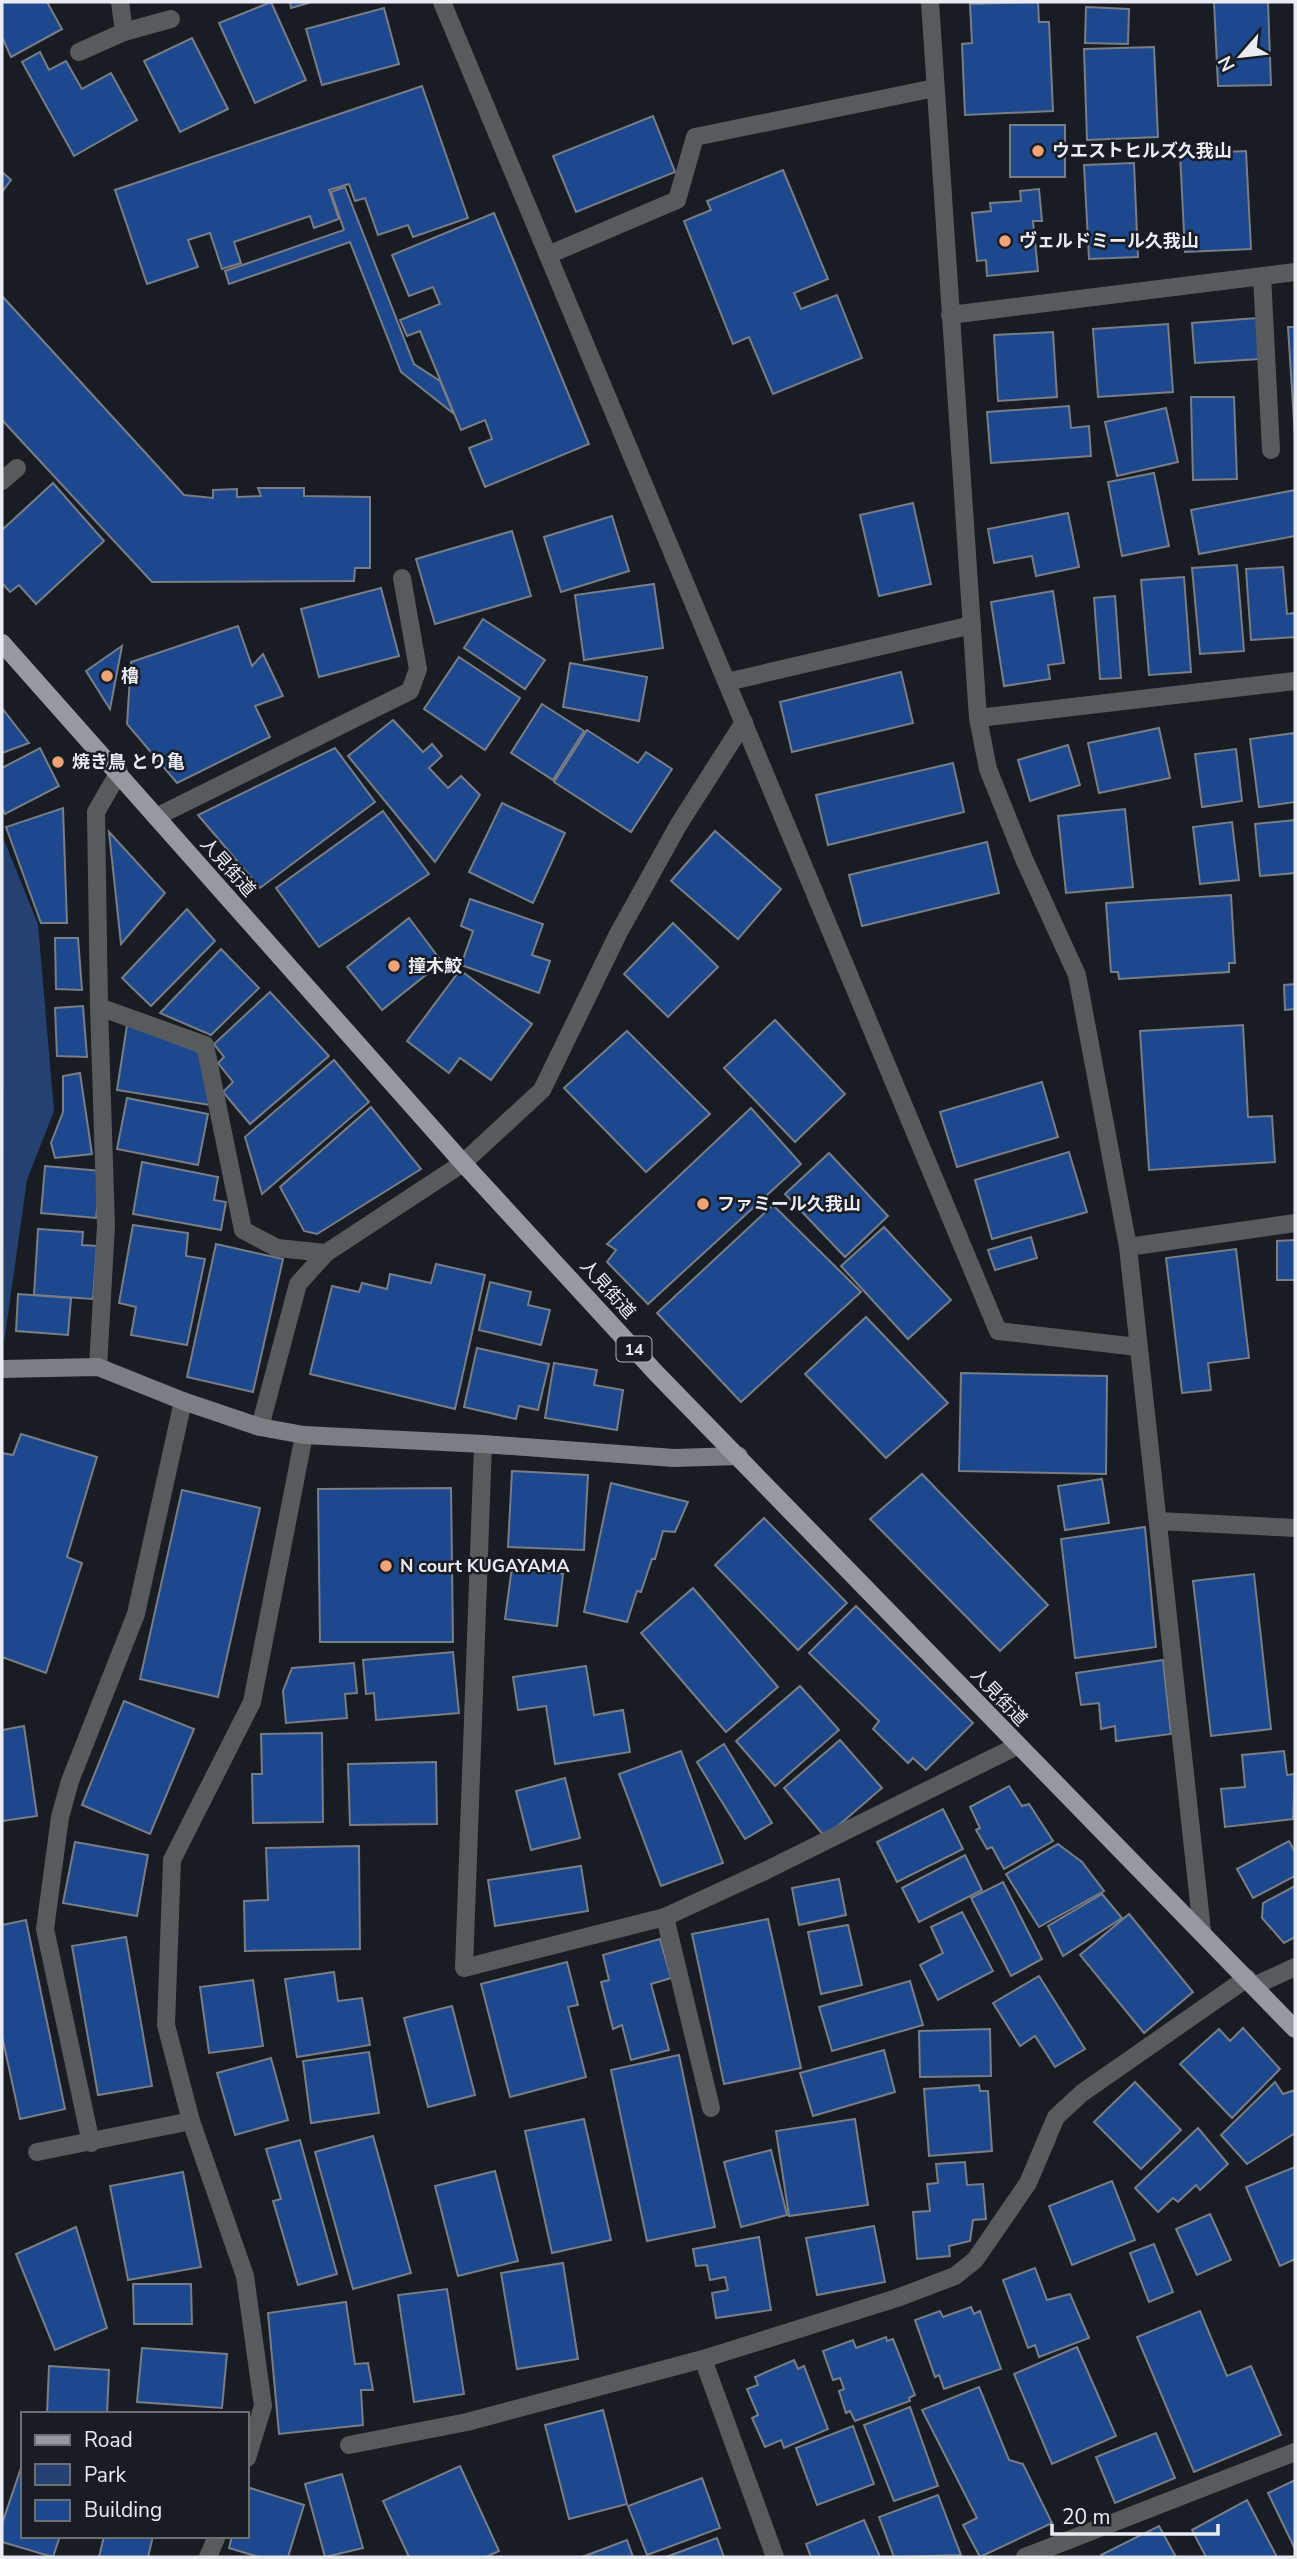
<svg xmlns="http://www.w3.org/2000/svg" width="1297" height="2559" font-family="'Nunito Sans','Noto Sans JP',sans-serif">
	<rect width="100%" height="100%" fill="#181c23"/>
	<!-- green -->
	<polygon fill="#244171" points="2,835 38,924 54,1111 27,1180 4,1343"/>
	<!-- building -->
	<g fill="#1e488e" stroke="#787d86" stroke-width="2">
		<polygon points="2,2 47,2 62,29 11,57 2,37"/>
		<polygon points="271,2 306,80 255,103 219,23"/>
		<polygon points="290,2 312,2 291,8"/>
		<polygon points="1038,2 1039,22 1049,22 1053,111 965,115 962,44 972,43 970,4"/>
		<polygon points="1214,2 1268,2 1271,85 1218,86"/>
		<polygon points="1086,7 1129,9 1128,44 1085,43"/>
		<polygon points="384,8 399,64 322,85 306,29"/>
		<polygon points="192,38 228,109 180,132 144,61"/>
		<polygon points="1154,47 1158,137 1087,140 1084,49"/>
		<polygon points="40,52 49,70 66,61 82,89 111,73 137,120 74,156 22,62"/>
		<polygon points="422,86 468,218 413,237 408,225 378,235 365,198 355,201 349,184 329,190 339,219 314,228 310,216 234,242 241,263 222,269 210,233 188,240 198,267 147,284 115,190"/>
		<polygon points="653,116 675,172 576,212 553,156"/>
		<rect x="1010" y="125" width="55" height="52"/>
		<polygon points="1246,151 1251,249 1185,252 1180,154"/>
		<polygon points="1134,163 1138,257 1089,259 1084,165"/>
		<polygon points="783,170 828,279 794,293 801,309 837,295 862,358 773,394 749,337 733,344 684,221 711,210 707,201"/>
		<polygon points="2,172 11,180 2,192"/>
		<polygon points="345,187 414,364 440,381 454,414 401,372 350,242 229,284 225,271 344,230 331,192"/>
		<polygon points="1039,189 1042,221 1033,221 1038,271 987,276 986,260 977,261 972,213 991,211 990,203 1021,201 1020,191"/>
		<polygon points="494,213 589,444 485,487 469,448 492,439 485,420 461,430 420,331 407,336 400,320 440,304 433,287 409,296 392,255"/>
		<polygon points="2,296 184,495 213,498 213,490 237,489 237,497 261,496 258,488 304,488 304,496 370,497 370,568 355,568 354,581 152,582 2,420"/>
		<polygon points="1257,318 1260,359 1195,363 1192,323"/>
		<polygon points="1168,324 1173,392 1098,397 1093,329"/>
		<polygon points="1288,327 1295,327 1295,437"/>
		<polygon points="1053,332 1057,397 998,401 994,335"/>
		<polygon points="1191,397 1234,397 1237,479 1193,480"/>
		<polygon points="1069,406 1071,428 1089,426 1091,456 991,463 987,412"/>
		<polygon points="1166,408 1178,462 1117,476 1105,422"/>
		<polygon points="1154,473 1169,546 1122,556 1108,482"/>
		<polygon points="53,483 104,541 36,604 19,585 10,592 2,583 2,530"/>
		<polygon points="1295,490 1295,536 1199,554 1191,510"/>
		<polygon points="913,503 931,584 879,596 860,515"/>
		<polygon points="1068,513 1079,567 1036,576 1032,556 994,563 988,529"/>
		<polygon points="612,516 629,571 561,592 544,537"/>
		<polygon points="512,531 531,596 435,624 416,559"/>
		<polygon points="1237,565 1244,651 1200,654 1192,568"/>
		<polygon points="1283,567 1287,614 1295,613 1295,637 1251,640 1246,569"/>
		<polygon points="1184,577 1191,672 1149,675 1141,580"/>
		<polygon points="654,584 663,648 584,660 575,595"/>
		<polygon points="381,588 399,656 319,677 301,609"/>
		<polygon points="1053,591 1064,663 1048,665 1050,679 1004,686 991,602"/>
		<polygon points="1115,596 1121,678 1100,679 1094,598"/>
		<polygon points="483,619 545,660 525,689 464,648"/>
		<polygon points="238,626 252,666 263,654 283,696 255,706 270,737 177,783 127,724 131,662"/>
		<polygon points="122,646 110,709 86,671"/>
		<polygon points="459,657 520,698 485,750 424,709"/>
		<polygon points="570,663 647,677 639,721 563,707"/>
		<polygon points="901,672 913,723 792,752 780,702"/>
		<polygon points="542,704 584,731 553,780 511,753"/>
		<polygon points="2,708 29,743 2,753"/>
		<polygon points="393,720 423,752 432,744 442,756 429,768 448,788 461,776 480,795 435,862 348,756"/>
		<polygon points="1159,728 1170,778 1099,793 1088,743"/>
		<polygon points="587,730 638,763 646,752 672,769 631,832 554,782"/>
		<polygon points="1295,733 1295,802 1259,807 1250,739"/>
		<polygon points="1068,745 1080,785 1030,801 1018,760"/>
		<polygon points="40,748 59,786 5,814 2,808 2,768"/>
		<polygon points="335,748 375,802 260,888 198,815"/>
		<polygon points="1236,749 1242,801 1202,807 1195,754"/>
		<polygon points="953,763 964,812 828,845 816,795"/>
		<polygon points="502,803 565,833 533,903 469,872"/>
		<polygon points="63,808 67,923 41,923 6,827"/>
		<polygon points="1125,809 1133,887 1066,893 1058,816"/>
		<polygon points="383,811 429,874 319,947 276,888"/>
		<polygon points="1295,820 1295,873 1260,876 1255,824"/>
		<polygon points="1232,822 1239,880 1200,884 1193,827"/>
		<polygon points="715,831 781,889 738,939 671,881"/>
		<polygon points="109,832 165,893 121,944"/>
		<polygon points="987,842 999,893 862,926 849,875"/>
		<polygon points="1231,895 1235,963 1229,963 1229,972 1119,979 1118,972 1111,972 1106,903"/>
		<polygon points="470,899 543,924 532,955 550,961 539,993 461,965 473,931 461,926"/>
		<polygon points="187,909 215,941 151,1006 122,978"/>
		<polygon points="409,918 442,962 382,1010 347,967"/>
		<polygon points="673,923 718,967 668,1017 624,974"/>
		<polygon points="55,938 78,938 82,990 56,989"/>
		<polygon points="221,949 259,988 211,1035 160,1013"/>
		<polygon points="460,970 532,1024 491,1080 460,1058 449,1073 407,1041"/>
		<polygon points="1295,984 1295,1009 1285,1010 1284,985"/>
		<polygon points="270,992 329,1056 250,1124 223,1092 233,1082 218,1063 224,1057 214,1044"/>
		<polygon points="83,1006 87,1057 57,1056 55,1008"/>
		<polygon points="775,1020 845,1094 795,1142 724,1068"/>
		<polygon points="127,1025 200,1052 210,1105 117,1090"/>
		<polygon points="1243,1025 1248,1117 1272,1116 1275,1162 1149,1170 1140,1031"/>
		<polygon points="627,1031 710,1114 646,1172 564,1088"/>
		<polygon points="334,1060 369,1102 262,1194 245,1137"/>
		<polygon points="80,1073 92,1154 55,1158 51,1143 63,1112 63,1076"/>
		<polygon points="1042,1082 1058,1137 957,1167 940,1112"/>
		<polygon points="127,1098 208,1114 198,1165 117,1149"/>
		<polygon points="371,1107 421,1169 317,1234 304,1231 280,1187"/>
		<polygon points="751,1108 801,1164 648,1304 607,1262 616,1250 607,1244"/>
		<polygon points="1069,1152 1087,1212 992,1239 975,1180"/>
		<polygon points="829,1153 888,1216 845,1257 785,1194"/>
		<polygon points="142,1162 218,1177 214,1200 226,1202 221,1230 133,1214"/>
		<polygon points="45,1166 101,1171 96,1218 41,1213"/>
		<polygon points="773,1205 861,1292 741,1402 657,1313"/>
		<polygon points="133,1225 188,1233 186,1256 205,1259 187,1345 131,1335 136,1307 119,1303"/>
		<polygon points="884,1227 951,1300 908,1339 841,1266"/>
		<polygon points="38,1229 83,1232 82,1245 97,1246 93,1299 34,1295"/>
		<polygon points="1031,1237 1037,1258 995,1270 988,1250"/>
		<polygon points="1295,1240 1295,1280 1277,1280 1277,1241"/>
		<polygon points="216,1244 283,1259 253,1392 187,1377"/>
		<polygon points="1236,1249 1249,1358 1208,1363 1211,1390 1182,1393 1166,1258"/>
		<polygon points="436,1264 485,1275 455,1409 310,1374 332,1286 359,1292 362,1283 387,1289 390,1274 431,1283"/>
		<polygon points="490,1282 531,1292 528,1305 550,1310 541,1345 479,1330"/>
		<polygon points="18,1294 71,1298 68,1335 16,1331"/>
		<polygon points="866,1317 948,1403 886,1458 805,1374"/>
		<polygon points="477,1348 549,1364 538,1410 519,1406 516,1419 464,1407"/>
		<polygon points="554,1363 597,1370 594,1385 623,1390 617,1430 545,1418"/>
		<polygon points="961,1373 1107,1376 1106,1474 959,1471"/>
		<polygon points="21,1434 97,1457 67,1557 82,1563 46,1673 2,1657 2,1453 13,1455"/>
		<polygon points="512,1471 588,1475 584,1550 508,1547"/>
		<polygon points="922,1474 1048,1605 1000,1651 870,1519"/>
		<polygon points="1102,1479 1109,1523 1065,1530 1058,1486"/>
		<polygon points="611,1483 688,1502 675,1532 663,1531 655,1559 652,1559 641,1592 637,1591 627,1622 584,1612"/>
		<polygon points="451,1488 453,1642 320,1642 318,1489"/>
		<polygon points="182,1490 260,1508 218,1697 140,1679"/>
		<polygon points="764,1518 847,1603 798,1650 715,1565"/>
		<polygon points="1145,1527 1156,1647 1075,1658 1061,1539"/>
		<polygon points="512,1567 563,1574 557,1626 505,1619"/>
		<polygon points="1254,1574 1271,1729 1211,1736 1193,1581"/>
		<polygon points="693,1588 778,1687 726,1732 641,1633"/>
		<polygon points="856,1606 973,1723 926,1770 913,1758 908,1763 873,1729 879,1721 809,1653"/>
		<polygon points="453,1652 459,1713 376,1720 374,1693 366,1694 363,1660"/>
		<polygon points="1163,1660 1171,1734 1116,1741 1115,1726 1101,1729 1099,1703 1081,1705 1076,1673"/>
		<polygon points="354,1663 357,1693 345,1694 347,1718 286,1723 283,1691 292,1668"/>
		<polygon points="586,1666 594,1715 623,1710 630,1752 555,1764 546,1706 518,1710 513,1677"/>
		<polygon points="800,1686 839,1730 775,1786 736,1741"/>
		<polygon points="124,1701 194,1729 150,1834 82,1805"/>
		<polygon points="24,1726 37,1816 2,1821 2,1730"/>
		<polygon points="322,1733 323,1822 253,1823 252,1774 262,1774 261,1734"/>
		<polygon points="840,1740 882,1788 825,1837 784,1788"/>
		<polygon points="724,1744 772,1823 745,1839 697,1762"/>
		<polygon points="681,1751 723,1863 661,1886 619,1774"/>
		<polygon points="1284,1751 1287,1775 1295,1774 1293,1819 1225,1827 1221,1789 1245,1787 1242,1755"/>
		<polygon points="436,1762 437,1824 350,1825 348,1764"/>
		<polygon points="565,1778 580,1838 531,1850 516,1791"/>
		<polygon points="1009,1786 1022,1806 1029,1804 1053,1841 1004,1869 992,1847 987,1849 976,1830 980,1828 970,1807"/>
		<polygon points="943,1809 963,1849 897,1882 877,1842"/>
		<polygon points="1289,1841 1295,1852 1295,1876 1253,1898 1237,1869"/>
		<polygon points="75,1842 148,1855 137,1916 63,1903"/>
		<polygon points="1058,1844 1082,1862 1104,1891 1039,1927 1006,1874"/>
		<polygon points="359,1846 360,1949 245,1951 244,1901 268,1900 266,1848"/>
		<polygon points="965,1855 982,1890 919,1922 902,1888"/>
		<polygon points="581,1866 588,1911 495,1926 488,1880"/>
		<polygon points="839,1879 846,1915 799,1925 792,1888"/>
		<polygon points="1003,1882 1042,1959 1011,1976 971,1898"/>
		<polygon points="1295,1886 1295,1937 1284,1943 1262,1918 1263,1903"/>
		<polygon points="1102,1894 1122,1918 1063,1956 1048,1926"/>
		<polygon points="962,1912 993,1971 938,2000 920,1965 943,1953 931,1927"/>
		<polygon points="1129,1914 1193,1992 1144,2033 1080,1955"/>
		<polygon points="768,1919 801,2068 724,2084 692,1934"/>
		<polygon points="26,1920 65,2109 20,2119 2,2036 2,1925"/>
		<polygon points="848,1925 862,1985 821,1994 808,1932"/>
		<polygon points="126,1937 152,2086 98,2095 72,1946"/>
		<polygon points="660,1939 671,1978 651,1984 669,2050 631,2060 622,2025 613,2029 601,1982 609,1980 603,1955"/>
		<polygon points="567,1962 578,2005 568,2007 586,2077 510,2097 481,1984"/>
		<polygon points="334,1972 338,2001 362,1998 370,2045 297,2057 285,1979"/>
		<polygon points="1039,1976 1085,2049 1055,2067 1035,2036 1020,2046 993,2003"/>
		<polygon points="253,1980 263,2046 209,2053 200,1987"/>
		<polygon points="910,1981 923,2025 832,2051 819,2007"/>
		<polygon points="452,2006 475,2095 428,2107 404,2018"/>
		<polygon points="1243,2028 1280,2069 1232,2118 1180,2064 1219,2029 1230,2041"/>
		<polygon points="990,2029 991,2076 920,2077 919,2031"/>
		<polygon points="884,2050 895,2092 813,2116 800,2073"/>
		<polygon points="369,2052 379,2113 311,2123 303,2061"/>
		<polygon points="679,2055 715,2227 647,2241 611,2070"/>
		<polygon points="271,2058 288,2120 235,2135 217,2073"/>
		<polygon points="1135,2082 1181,2130 1141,2169 1094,2122"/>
		<polygon points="1275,2082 1283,2094 1295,2090 1295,2133 1247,2164 1221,2135"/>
		<polygon points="979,2085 980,2091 988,2091 992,2151 929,2156 924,2089"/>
		<polygon points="584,2119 611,2240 552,2253 525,2131"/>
		<polygon points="855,2119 868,2205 789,2216 776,2131"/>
		<polygon points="1198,2128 1228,2164 1200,2190 1196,2185 1178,2202 1173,2198 1158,2212 1135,2188"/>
		<polygon points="373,2136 411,2273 353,2289 315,2152"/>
		<polygon points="300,2140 337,2274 298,2285 273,2201 281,2199 266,2149"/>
		<polygon points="771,2150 787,2215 741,2227 724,2162"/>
		<polygon points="965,2162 967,2185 983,2184 986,2219 973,2220 970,2241 949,2246 950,2256 917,2259 913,2212 930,2211 927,2184 938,2183 936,2164"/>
		<polygon points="1295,2167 1295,2259 1280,2266 1246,2187"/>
		<polygon points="495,2171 518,2261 458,2276 435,2186"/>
		<polygon points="183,2172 201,2267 128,2280 110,2186"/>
		<polygon points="1112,2181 1135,2240 1072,2265 1049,2206"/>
		<polygon points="1210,2214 1231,2260 1197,2275 1176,2229"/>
		<polygon points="874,2226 885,2282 817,2295 806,2238"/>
		<polygon points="76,2227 107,2328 55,2350 16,2254"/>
		<polygon points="759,2237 771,2310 716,2318 712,2293 728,2290 725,2277 710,2280 707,2265 696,2266 693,2249"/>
		<polygon points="1154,2244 1173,2292 1149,2302 1130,2253"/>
		<polygon points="563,2263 578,2359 517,2369 501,2273"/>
		<polygon points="1035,2268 1047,2300 1070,2294 1089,2338 1039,2357 1035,2345 1028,2348 1003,2280"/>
		<polygon points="133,2284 191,2284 192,2324 134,2324"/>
		<polygon points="447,2289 464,2394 414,2402 398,2295"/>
		<polygon points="346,2302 355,2364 368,2363 373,2390 361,2390 363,2425 279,2434 268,2313"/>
		<polygon points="971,2307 974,2314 980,2311 1001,2369 944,2389 939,2375 935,2377 915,2320 940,2311 943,2317"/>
		<polygon points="1200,2311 1227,2376 1251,2366 1281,2435 1194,2472 1137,2337"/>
		<polygon points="886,2337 887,2341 893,2339 915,2395 909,2398 910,2401 855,2421 850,2411 846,2413 839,2391 844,2389 840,2378 833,2380 823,2351 853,2340 856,2348"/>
		<polygon points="1077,2347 1116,2436 1052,2464 1014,2374"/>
		<polygon points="142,2348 227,2354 222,2408 137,2402"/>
		<polygon points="794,2360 798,2369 804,2366 828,2429 784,2448 781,2440 765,2447 752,2418 758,2415 747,2389 758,2385 755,2377"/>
		<polygon points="49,2366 109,2370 107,2414 47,2414"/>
		<polygon points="979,2387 1009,2460 1023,2464 1052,2523 980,2557 963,2525 977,2518 922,2410"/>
		<polygon points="910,2407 938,2486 894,2501 864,2425"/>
		<polygon points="603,2410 627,2504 569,2519 545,2425"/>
		<polygon points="853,2426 874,2484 817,2505 796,2448"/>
		<polygon points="1156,2433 1175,2478 1115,2503 1096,2457"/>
		<polygon points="23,2462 23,2536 60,2536 53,2557 2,2542 2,2524"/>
		<polygon points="460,2466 499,2551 486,2557 409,2557 383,2501"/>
		<polygon points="342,2474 363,2548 325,2557 305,2484"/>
		<polygon points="702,2478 720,2528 647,2555 628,2506"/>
		<polygon points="1295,2480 1295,2549 1268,2493"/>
		<polygon points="247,2487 304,2505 288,2557 259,2557 229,2548 232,2536 247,2536"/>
		<polygon points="938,2495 961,2555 894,2557 879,2517"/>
		<polygon points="1247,2500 1277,2557 1206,2557 1192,2530"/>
		<polygon points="864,2520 880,2557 811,2557 806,2544"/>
		<polygon points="1159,2526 1176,2557 1102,2557 1101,2555"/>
		<polygon points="104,2536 153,2536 148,2557 99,2557"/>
		<polygon points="717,2538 724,2557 666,2557"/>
		<polygon points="627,2540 633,2557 582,2557"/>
	</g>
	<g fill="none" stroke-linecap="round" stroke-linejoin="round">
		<!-- lane -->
		<g stroke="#585b5e" stroke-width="18">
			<polyline points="120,2 124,32"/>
			<polyline points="79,52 124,32 171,19"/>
			<polyline points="548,255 677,200 695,137 935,88"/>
			<polyline points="1262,276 1271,450"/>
			<polyline points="2,481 17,468"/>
			<polyline points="978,718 1295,681"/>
			<polyline points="119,772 96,812 99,1007 205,1045 243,1230 277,1248 326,1253"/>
			<polyline points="98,1367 106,1226 99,1007"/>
			<polyline points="665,1917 711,2108"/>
			<polyline points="91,2143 45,1929 60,1817 70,1781 136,1614 183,1401"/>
			<polyline points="37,2152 191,2121"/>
			<polyline points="703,2359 897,2298 955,2276 975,2260 1028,2183 1056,2117 1082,2093 1247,1978"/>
		</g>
		<!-- street -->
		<g stroke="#585b5e" stroke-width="18">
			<polyline points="442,2 998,1331 1138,1347"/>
			<polyline points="930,2 978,718 988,769 1024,859 1077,975 1128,1247 1202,1931"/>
			<polyline points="950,315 1295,272"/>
			<polyline points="727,682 972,625"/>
			<polyline points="156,817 410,691 418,669 402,578"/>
			<polyline points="1128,1247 1295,1223"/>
			<polyline points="260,1427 298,1284 326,1253 463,1163 542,1090 618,934 679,824 744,722"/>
			<polyline points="483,1444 464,1968 665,1917 767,1870 1017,1746"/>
			<polyline points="1158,1521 1295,1528"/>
			<polyline points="1254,1986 1295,1967"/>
			<polyline points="349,2445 467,2422 703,2359 775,2557"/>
			<polyline points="247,2458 263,2406 245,2276 191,2121 166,2025 172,1860 252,1702 304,1435"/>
			<polyline points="208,2557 217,2536"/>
			<polyline points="1025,2557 1295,2452"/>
		</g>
		<!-- secondary -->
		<polyline stroke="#7b7e84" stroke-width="18" points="2,1369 98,1367 183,1401 260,1427 304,1435 483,1444 674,1458 739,1456"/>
		<!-- primary -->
		<polyline stroke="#959aa2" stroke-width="18" points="2,643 463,1163 656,1373 1295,2029"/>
	</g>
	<!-- markers -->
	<g fill="#efa377" stroke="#181c23" stroke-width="2.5">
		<circle cx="1038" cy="151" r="7"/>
		<circle cx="1005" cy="241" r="7"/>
		<circle cx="107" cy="676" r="7"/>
		<circle cx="58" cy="762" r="7"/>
		<circle cx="394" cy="966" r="7"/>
		<circle cx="703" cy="1204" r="7"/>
		<circle cx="386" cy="1566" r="7"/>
	</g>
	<g text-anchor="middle" stroke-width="5" stroke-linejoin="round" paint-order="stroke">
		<!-- shield labels -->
		<rect fill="#181c23" stroke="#aaaeb3" stroke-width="2" x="616.5" y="1336.5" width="35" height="25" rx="5"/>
		<g font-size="16" font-weight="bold" fill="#e9ecf1">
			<text x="634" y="1355">14</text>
		</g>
		<!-- poi labels -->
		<g font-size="18" font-weight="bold" fill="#e9ecf1" stroke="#181c23" text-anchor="start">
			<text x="1052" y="157">ウエストヒルズ久我山</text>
			<text x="1019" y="247">ヴェルドミール久我山</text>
			<text x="121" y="682">櫓</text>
			<text x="72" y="768">焼き鳥 とり亀</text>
			<text x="408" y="972">撞木鮫</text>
			<text x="717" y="1210">ファミール久我山</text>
			<text x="400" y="1572">N court KUGAYAMA</text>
		</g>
		<!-- street labels -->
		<g font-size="18" fill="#e9ecf1" stroke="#181c23">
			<text transform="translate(228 867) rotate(48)" y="6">人見街道</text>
			<text transform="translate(608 1289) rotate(48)" y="6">人見街道</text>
			<text transform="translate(999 1697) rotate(46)" y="6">人見街道</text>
		</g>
	</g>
	<!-- border -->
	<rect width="1297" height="2559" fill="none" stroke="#e9ecf1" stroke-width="7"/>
	<!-- legend -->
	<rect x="21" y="2412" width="228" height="126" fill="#181c23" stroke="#6c6f75" stroke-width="2"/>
	<rect x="35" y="2435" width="35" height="10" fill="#959aa2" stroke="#6c6f75" stroke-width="2"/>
	<text x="84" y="2447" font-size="21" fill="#e9ecf1">Road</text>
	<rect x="35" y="2464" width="35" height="21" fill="#244171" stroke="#6c6f75" stroke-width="2"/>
	<text x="84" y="2482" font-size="21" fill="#e9ecf1">Park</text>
	<rect x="35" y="2500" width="35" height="21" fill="#1e488e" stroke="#6c6f75" stroke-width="2"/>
	<text x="84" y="2517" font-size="21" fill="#e9ecf1">Building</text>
	<!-- north arrow -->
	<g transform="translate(1241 56) rotate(242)" stroke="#181c23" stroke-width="5" paint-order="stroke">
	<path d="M0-5L12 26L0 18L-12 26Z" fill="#e9ecf1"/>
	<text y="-10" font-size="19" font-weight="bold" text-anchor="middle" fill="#e9ecf1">N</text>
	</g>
	<!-- scale -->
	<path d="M1052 2524v10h166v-10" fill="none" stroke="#e9ecf1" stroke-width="3.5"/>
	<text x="1062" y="2524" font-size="21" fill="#e9ecf1" stroke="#181c23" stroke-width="5" paint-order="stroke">20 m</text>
</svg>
